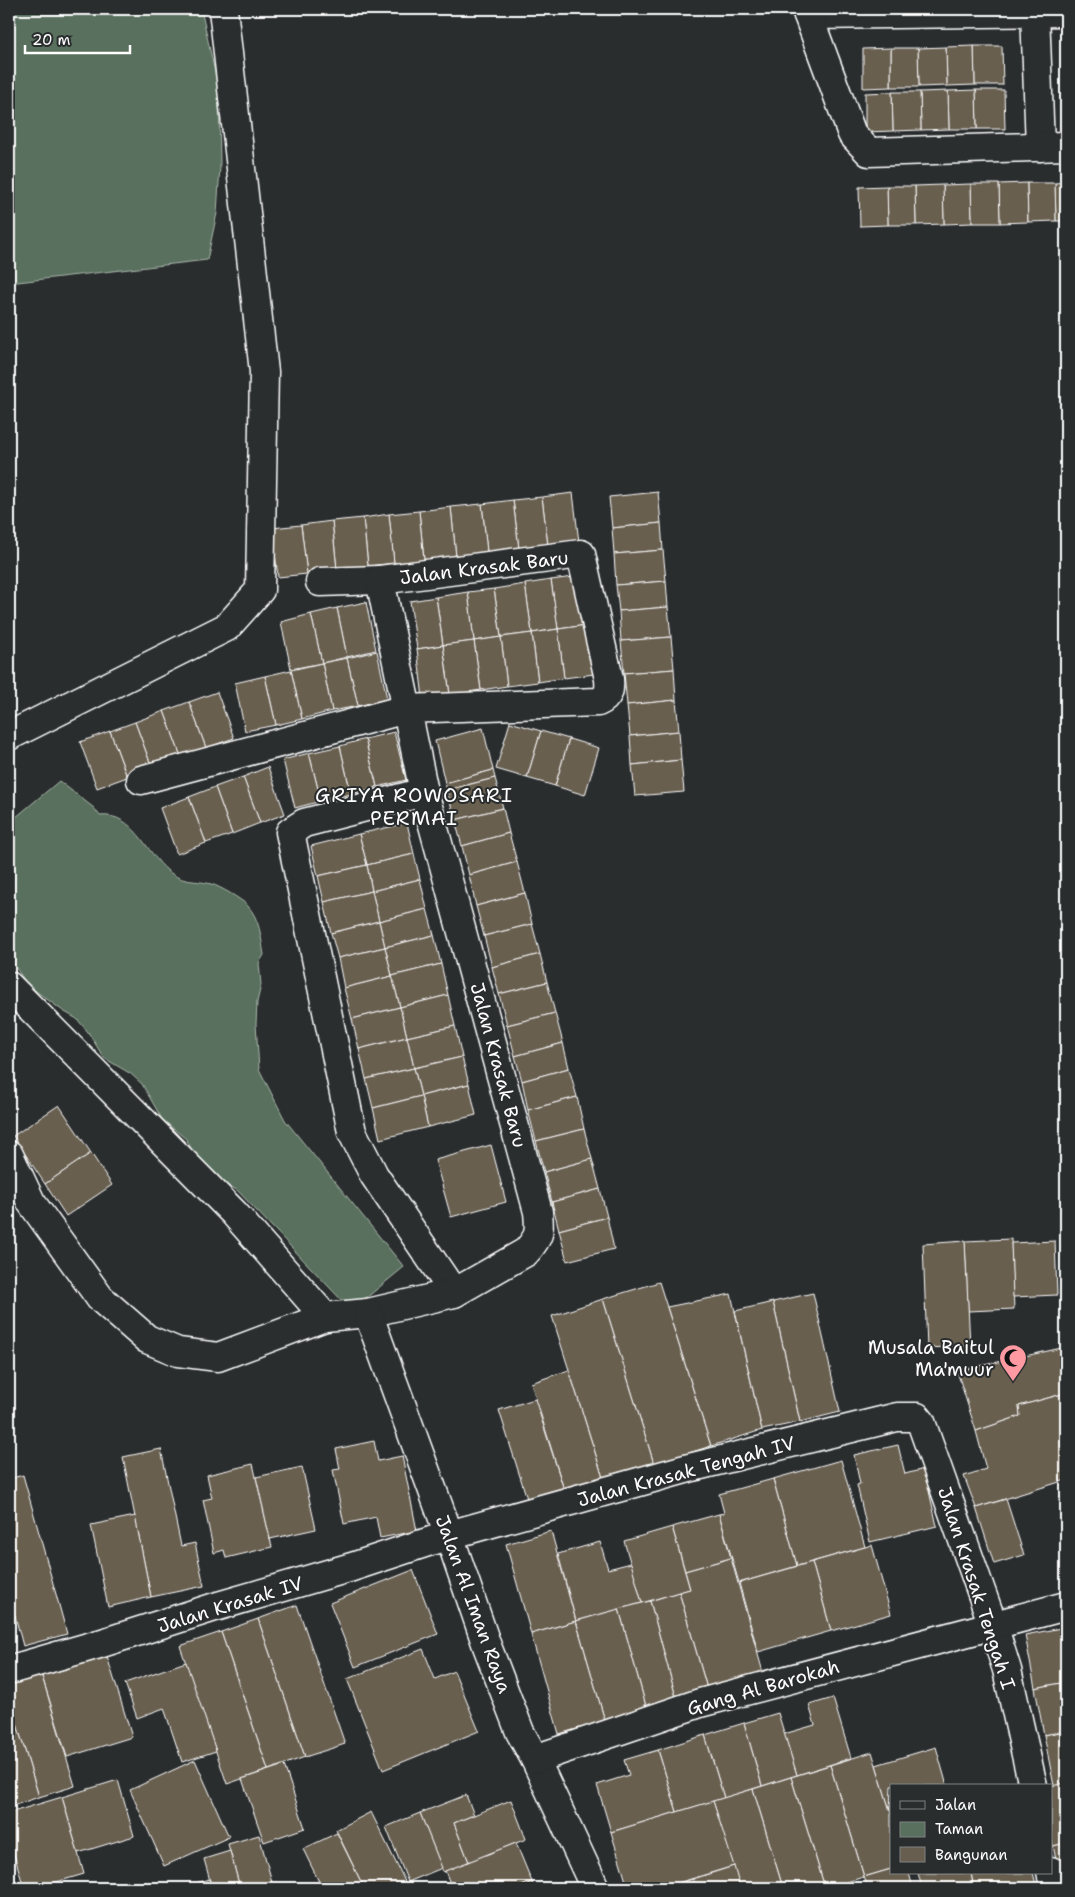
<svg xmlns="http://www.w3.org/2000/svg" width="1075" height="1897" font-family="'Shantell Sans',sans-serif">
	<rect width="100%" height="100%" fill="#2a2d2e"/>
	<filter id="ink" filterUnits="userSpaceOnUse"><feTurbulence type="fractalNoise" baseFrequency=".02" numOctaves="2"/><feDisplacementMap in="SourceGraphic" scale="10" xChannelSelector="R" yChannelSelector="G"/><feConvolveMatrix kernelMatrix="1 2 1 2 8 2 1 2 1" color-interpolation-filters="sRGB"/></filter>
	<g filter="url(#ink)">
		<!-- green -->
		<g fill="#58705d" stroke="#acb8ae">
			<polygon points="9,9 201,9 219,91 220,167 217,213 207,260 9,283"/>
			<path d="M59 781 94 808 100 816C134 812 146 853 168 871 185 884 192 879 211 884 219 886 241 899 247 905 260 919 261 937 264 955L259 963 261 985 257 1002 256 1024 259 1069 285 1120 404 1267 360 1303 349 1308 237 1190 211 1178 201 1166 186 1139 162 1119 142 1084 131 1074 104 1058 88 1032 77 1019 63 1011 36 991 25 981 16 968 9 957V823Z"/>
		</g>
		<!-- building -->
		<g fill="#685e50" stroke="#fff">
			<polygon points="974,46 1002,46 1003,85 975,85"/>
			<polygon points="974,46 975,85 947,86 946,47"/>
			<polygon points="946,47 947,86 919,87 918,48"/>
			<polygon points="891,48 918,48 919,87 891,87"/>
			<polygon points="891,48 891,87 863,88 863,49"/>
			<rect x="1063" y="50" width="3" height="39"/>
			<polygon points="976,90 1004,90 1005,129 977,129"/>
			<polygon points="976,90 977,129 949,129 948,91"/>
			<polygon points="948,91 949,129 921,130 920,92"/>
			<polygon points="892,92 920,92 921,130 893,131"/>
			<polygon points="892,92 893,131 865,132 865,93"/>
			<polygon points="1061,95 1066,95 1066,134 1062,134"/>
			<polygon points="1066,182 1066,221 1056,221 1055,183"/>
			<polygon points="1027,183 1028,222 1000,223 999,184"/>
			<polygon points="1027,183 1055,183 1056,221 1028,222"/>
			<polygon points="971,184 999,184 1000,223 972,223"/>
			<polygon points="971,184 972,223 944,224 943,185"/>
			<polygon points="943,185 944,224 916,225 915,186"/>
			<polygon points="887,186 915,186 916,225 888,225"/>
			<polygon points="887,186 888,225 860,226 859,187"/>
			<polygon points="658,492 661,523 612,528 609,497"/>
			<polygon points="573,493 579,542 548,546 542,497"/>
			<polygon points="542,497 548,546 519,549 513,500"/>
			<polygon points="513,500 519,549 487,552 482,504"/>
			<polygon points="482,504 487,552 456,557 451,507"/>
			<polygon points="451,507 456,557 424,560 419,511"/>
			<polygon points="419,511 424,560 394,563 389,514"/>
			<polygon points="389,514 394,563 368,566 363,518"/>
			<polygon points="363,518 368,566 337,570 332,521"/>
			<polygon points="332,521 337,570 307,574 301,525"/>
			<polygon points="661,523 663,550 614,554 612,528"/>
			<polygon points="301,525 307,574 278,577 272,528"/>
			<polygon points="663,550 666,581 616,585 614,554"/>
			<polygon points="581,576 587,625 558,629 551,580"/>
			<polygon points="551,580 558,629 532,633 525,584"/>
			<polygon points="666,581 668,607 619,611 616,585"/>
			<polygon points="525,584 532,633 501,637 494,589"/>
			<polygon points="494,589 501,637 474,641 468,592"/>
			<polygon points="468,592 474,641 443,645 436,597"/>
			<polygon points="436,597 443,645 417,649 410,601"/>
			<polygon points="366,602 376,650 347,657 337,608"/>
			<polygon points="668,607 671,637 621,641 619,611"/>
			<polygon points="337,608 347,657 322,663 311,614"/>
			<polygon points="311,614 322,663 291,669 281,622"/>
			<polygon points="587,625 594,674 564,678 558,629"/>
			<polygon points="558,629 564,678 538,682 532,633"/>
			<polygon points="532,633 538,682 507,686 501,637"/>
			<polygon points="501,637 507,686 481,690 474,641"/>
			<polygon points="671,637 674,669 624,673 621,641"/>
			<polygon points="474,641 481,690 450,695 443,645"/>
			<polygon points="443,645 450,695 423,698 417,649"/>
			<polygon points="377,651 387,699 358,706 347,658"/>
			<polygon points="347,658 358,706 332,711 322,663"/>
			<polygon points="322,663 332,711 302,719 291,670"/>
			<polygon points="674,669 676,700 627,705 624,673"/>
			<polygon points="291,670 302,719 276,725 265,676"/>
			<polygon points="265,676 276,725 245,731 235,683"/>
			<polygon points="217,692 234,738 206,748 189,702"/>
			<polygon points="676,700 679,731 630,736 627,705"/>
			<polygon points="189,702 206,748 181,757 164,711"/>
			<polygon points="164,711 181,757 152,768 135,722"/>
			<polygon points="135,722 152,768 127,777 110,731"/>
			<polygon points="510,722 541,731 527,778 496,769"/>
			<polygon points="483,728 493,770 445,783 435,741"/>
			<polygon points="110,731 127,777 97,788 80,742"/>
			<polygon points="541,731 569,739 555,786 527,778"/>
			<polygon points="679,731 681,760 632,765 630,736"/>
			<polygon points="394,732 406,780 377,787 365,739"/>
			<polygon points="365,739 377,787 351,794 340,746"/>
			<polygon points="569,739 599,748 585,795 555,786"/>
			<polygon points="340,746 351,794 321,801 309,753"/>
			<polygon points="309,753 321,801 295,808 283,760"/>
			<polygon points="681,760 684,792 635,796 632,765"/>
			<polygon points="268,767 285,814 260,823 243,777"/>
			<polygon points="493,770 495,778 447,790 445,783"/>
			<polygon points="243,777 260,823 232,834 215,787"/>
			<polygon points="495,778 503,808 455,820 447,790"/>
			<polygon points="215,787 232,834 206,843 189,797"/>
			<polygon points="189,797 206,843 177,854 160,808"/>
			<polygon points="503,808 509,833 462,846 455,820"/>
			<polygon points="407,823 414,854 367,865 359,834"/>
			<polygon points="509,833 517,862 469,875 462,846"/>
			<polygon points="359,834 367,865 318,876 311,846"/>
			<polygon points="414,854 420,879 372,891 367,865"/>
			<polygon points="517,862 525,893 476,906 469,875"/>
			<polygon points="367,865 372,891 324,902 318,876"/>
			<polygon points="420,879 427,909 379,921 372,891"/>
			<polygon points="372,891 379,921 331,933 324,902"/>
			<polygon points="525,893 532,924 484,936 476,906"/>
			<polygon points="427,909 434,935 385,947 379,921"/>
			<polygon points="379,921 385,947 338,958 331,933"/>
			<polygon points="532,924 540,954 492,967 484,936"/>
			<polygon points="434,935 441,964 392,976 385,947"/>
			<polygon points="385,947 392,976 344,988 338,958"/>
			<polygon points="540,954 547,982 499,994 492,967"/>
			<polygon points="441,964 448,995 400,1007 392,976"/>
			<polygon points="392,976 400,1007 352,1019 344,988"/>
			<polygon points="547,982 555,1013 507,1025 499,994"/>
			<polygon points="448,995 455,1026 407,1037 400,1007"/>
			<polygon points="400,1007 407,1037 359,1049 352,1019"/>
			<polygon points="555,1013 563,1043 515,1056 507,1025"/>
			<polygon points="455,1026 462,1057 414,1068 407,1037"/>
			<polygon points="407,1037 414,1068 366,1079 359,1049"/>
			<polygon points="563,1043 569,1068 522,1081 515,1056"/>
			<polygon points="462,1057 469,1084 421,1096 414,1068"/>
			<polygon points="414,1068 421,1096 373,1108 366,1079"/>
			<polygon points="569,1068 577,1097 528,1110 522,1081"/>
			<polygon points="469,1084 476,1115 428,1127 421,1096"/>
			<polygon points="421,1096 428,1127 380,1139 373,1108"/>
			<polygon points="577,1097 584,1129 536,1141 528,1110"/>
			<polygon points="59,1105 91,1153 45,1184 13,1136"/>
			<polygon points="584,1129 592,1159 544,1172 536,1141"/>
			<polygon points="491,1145 506,1202 451,1217 435,1160"/>
			<polygon points="91,1153 112,1185 66,1216 45,1184"/>
			<polygon points="592,1159 600,1189 552,1202 544,1172"/>
			<polygon points="600,1189 607,1217 559,1230 552,1202"/>
			<polygon points="607,1217 614,1249 567,1261 559,1230"/>
			<polygon points="1011,1239 1014,1309 968,1311 965,1241"/>
			<polygon points="965,1241 970,1346 927,1348 923,1244"/>
			<polygon points="1055,1241 1057,1295 1013,1297 1011,1243"/>
			<polygon points="659,1282 711,1446 654,1464 603,1299"/>
			<polygon points="813,1293 840,1412 800,1422 773,1302"/>
			<polygon points="731,1294 762,1430 711,1446 667,1307"/>
			<polygon points="603,1299 654,1464 604,1481 552,1316"/>
			<polygon points="773,1302 800,1422 762,1430 735,1311"/>
			<polygon points="1066,1347 1066,1393 1019,1406 1020,1416 976,1431 957,1371"/>
			<polygon points="569,1370 604,1481 565,1493 531,1383"/>
			<polygon points="1066,1393 1066,1480 976,1508 964,1476 986,1469 976,1431 1020,1416 1019,1406"/>
			<polygon points="535,1399 565,1493 529,1505 499,1410"/>
			<polygon points="374,1441 378,1461 402,1456 417,1531 380,1538 376,1517 344,1524 333,1470 340,1469 336,1449"/>
			<polygon points="898,1445 905,1474 924,1469 937,1526 870,1542 857,1485 860,1484 854,1455"/>
			<polygon points="161,1449 181,1546 195,1543 204,1586 151,1597 123,1457"/>
			<polygon points="841,1460 865,1547 797,1566 773,1479"/>
			<polygon points="253,1464 272,1547 226,1558 224,1550 214,1553 203,1500 212,1498 207,1475"/>
			<polygon points="302,1467 316,1529 270,1539 256,1477"/>
			<polygon points="23,1475 67,1634 23,1646 9,1593 9,1479"/>
			<polygon points="773,1479 797,1566 739,1583 719,1514 724,1513 719,1494"/>
			<polygon points="1006,1499 1024,1555 994,1564 976,1508"/>
			<polygon points="719,1514 731,1558 685,1571 672,1527"/>
			<polygon points="135,1516 151,1597 108,1607 91,1525"/>
			<polygon points="672,1527 690,1589 642,1603 624,1541"/>
			<polygon points="551,1531 576,1621 531,1634 506,1544"/>
			<polygon points="600,1542 608,1569 631,1563 642,1603 576,1621 558,1554"/>
			<polygon points="872,1545 891,1614 831,1631 812,1562"/>
			<polygon points="731,1558 764,1676 708,1692 679,1592 690,1589 685,1571"/>
			<polygon points="812,1562 831,1631 758,1652 739,1583"/>
			<polygon points="413,1570 438,1634 355,1667 330,1603"/>
			<polygon points="679,1592 708,1692 677,1701 650,1601"/>
			<polygon points="9,1593 15,1616 9,1617"/>
			<polygon points="650,1601 677,1701 647,1710 619,1609"/>
			<polygon points="297,1605 345,1744 305,1757 258,1619"/>
			<polygon points="619,1609 647,1710 605,1721 576,1621"/>
			<polygon points="258,1619 305,1757 268,1770 221,1632"/>
			<polygon points="576,1621 605,1721 559,1734 531,1634"/>
			<polygon points="1066,1627 1066,1682 1035,1688 1025,1635"/>
			<polygon points="221,1632 268,1770 227,1784 180,1646"/>
			<polygon points="423,1649 435,1679 454,1671 479,1731 383,1770 347,1679"/>
			<polygon points="106,1653 132,1737 67,1757 41,1673"/>
			<polygon points="186,1662 216,1751 182,1762 164,1708 137,1718 125,1683"/>
			<polygon points="41,1673 75,1786 39,1797 9,1698 9,1683"/>
			<polygon points="1066,1682 1066,1731 1044,1735 1035,1688"/>
			<polygon points="9,1698 39,1797 9,1807"/>
			<polygon points="833,1698 851,1758 797,1775 784,1734 815,1725 809,1705"/>
			<polygon points="778,1713 797,1775 762,1786 744,1723"/>
			<polygon points="744,1723 762,1786 724,1798 705,1735"/>
			<polygon points="1066,1731 1066,1783 1054,1786 1044,1735"/>
			<polygon points="705,1735 724,1798 677,1812 658,1750"/>
			<polygon points="936,1747 947,1786 891,1786 890,1811 876,1765"/>
			<polygon points="658,1750 677,1812 611,1832 597,1785 629,1775 624,1760"/>
			<polygon points="872,1752 891,1814 891,1869 864,1877 830,1765"/>
			<polygon points="195,1760 229,1837 164,1866 130,1790"/>
			<polygon points="284,1765 305,1828 264,1842 242,1779"/>
			<polygon points="830,1765 864,1877 825,1888 791,1777"/>
			<polygon points="791,1777 825,1888 783,1888 753,1789"/>
			<polygon points="118,1780 134,1836 78,1853 62,1797"/>
			<polygon points="1066,1783 1066,1843 1053,1846 1051,1837 1051,1786"/>
			<polygon points="753,1789 783,1888 740,1888 713,1801"/>
			<polygon points="466,1795 474,1815 454,1823 469,1862 443,1872 420,1813"/>
			<polygon points="62,1797 84,1874 36,1888 24,1888 9,1837 9,1813"/>
			<polygon points="511,1800 526,1839 469,1862 454,1823"/>
			<polygon points="713,1801 734,1866 661,1888 628,1888 611,1832"/>
			<polygon points="371,1812 401,1873 408,1888 364,1888 336,1830"/>
			<polygon points="420,1813 442,1868 408,1882 386,1827"/>
			<polygon points="337,1833 364,1888 322,1888 303,1849"/>
			<polygon points="259,1835 272,1882 250,1888 240,1888 228,1844"/>
			<polygon points="516,1843 532,1882 516,1888 452,1888 445,1871"/>
			<polygon points="1066,1843 1066,1871 1059,1872 1053,1846"/>
			<polygon points="230,1851 240,1888 212,1888 204,1859"/>
			<polygon points="734,1866 740,1888 696,1888 693,1879"/>
			<polygon points="891,1869 891,1873 909,1873 913,1888 868,1888 864,1877"/>
			<polygon points="918,1873 971,1873 974,1888 922,1888"/>
			<polygon points="971,1873 1033,1873 1037,1888 974,1888"/>
			<polygon points="209,1879 212,1888 179,1888"/>
			<polygon points="693,1879 696,1888 661,1888"/>
			<polygon points="276,1882 279,1888 263,1888"/>
			<polygon points="532,1882 534,1888 516,1888"/>
		</g>
		<g fill="none" stroke-linecap="round" stroke-linejoin="round">
			<!-- minor casing -->
			<g stroke="#fff" stroke-width="31">
				<g id="minor">
					<polyline points="806,9 808,15 1066,12"/>
					<polyline points="1035,11 1040,147"/>
					<polyline points="808,15 852,134 869,152 1066,146"/>
					<polyline points="320,582 380,580"/>
					<polyline points="9,736 227,627 260,590 264,372 223,9"/>
					<polyline points="424,792 304,823 290,832 352,1132 374,1175 454,1293"/>
					<polyline points="9,986 234,1213 325,1317"/>
					<path d="M9 1155 31 1202 100 1298 147 1339 178 1352 218 1357 325 1317 368 1313 454 1293 526 1252C540 1236 540 1233 538 1212L424 792 380 580 581 554 609 679C610 690 609 697 598 702L406 709 141 780"/>
					<polyline points="368,1313 449,1535 487,1646 520,1732 535,1759 595,1888"/>
					<polyline points="9,1670 99,1644 215,1607 352,1567 449,1535 689,1468 897,1417 917,1417 921,1422 993,1625 1007,1670 1033,1786"/>
					<polyline points="535,1759 700,1703 1066,1606"/>
					<polyline points="1051,1871 1054,1888"/>
				</g>
			</g>
			<!-- minor -->
			<use href="#minor" stroke="#2a2d2e" stroke-width="28"/>
		</g>
	</g>
	<!-- icons -->
	<defs>
		<g id="mosque-pin" transform="scale(1.4375)"><path d="M0 17L-7.5 6A9.5 9.5 0 1 1 7.5 6Z" fill="#ff9aa2" stroke="#2a2d2e"/><path d="M3.5-4.9A6 6 0 1 0 3.5 4.9A5 5 0 1 1 3.5-4.9Z" fill="#111"/></g>
	</defs>
	<g fill-rule="evenodd">
		<use href="#mosque-pin" x="1013" y="1358"/>
	</g>
	<g text-anchor="middle" stroke-width="4" stroke-linejoin="round" paint-order="stroke">
		<!-- street labels -->
		<g font-size="19" fill="#fff" stroke="#2a2d2e">
			<text transform="translate(484 567) rotate(-7)" y="7">Jalan Krasak Baru</text>
			<text transform="translate(499 1065) rotate(75)" y="7">Jalan Krasak Baru</text>
			<text transform="translate(686 1471) rotate(-15)" y="7">Jalan Krasak Tengah IV</text>
			<text transform="translate(977 1588) rotate(72)" y="7">Jalan Krasak Tengah I</text>
			<text transform="translate(230 1604) rotate(-17)" y="7">Jalan Krasak IV</text>
			<text transform="translate(474 1604) rotate(70)" y="7">Jalan Al Iman Raya</text>
			<text transform="translate(763 1687) rotate(-16)" y="7">Gang Al Barokah</text>
		</g>
		<!-- poi labels -->
		<g font-size="19" fill="#fff" stroke="#2a2d2e" text-anchor="end">
			<text x="994" y="1354">Musala Baitul<tspan x="994" dy="22">Ma'muur</tspan></text>
		</g>
		<!-- neighbourhood labels -->
		<g font-size="20" letter-spacing="1" fill="#fff" stroke="#2a2d2e">
			<text x="414" y="802">GRIYA ROWOSARI<tspan x="414" dy="23">PERMAI</tspan></text>
		</g>
	</g>
	<!-- margin -->
	<rect width="1075" height="1897" fill="none" stroke="#2a2d2e" stroke-width="30"/>
	<rect x="15" y="15" width="1045" height="1867" fill="none" stroke="#fff" stroke-width="2" filter="url(#ink)"/>
	<!-- legend -->
	<rect x="890" y="1784" width="162" height="90" fill="#2a2d2e" stroke="#7f8182"/>
	<rect x="900" y="1801" width="25" height="8" fill="#2a2d2e" stroke="#7f8182"/>
	<text x="935" y="1810" font-size="15" fill="#ffffff">Jalan</text>
	<rect x="900" y="1822" width="25" height="15" fill="#58705d" stroke="#7f8182"/>
	<text x="935" y="1834" font-size="15" fill="#ffffff">Taman</text>
	<rect x="900" y="1847" width="25" height="15" fill="#685e50" stroke="#7f8182"/>
	<text x="935" y="1860" font-size="15" fill="#ffffff">Bangunan</text>
	<!-- scale -->
	<path d="M25 45v8h105v-8" fill="none" stroke="#ffffff" stroke-width="2.5"/>
	<text x="32" y="45" font-size="15" fill="#ffffff" stroke="#2a2d2e" stroke-width="4" paint-order="stroke">20 m</text>
</svg>
